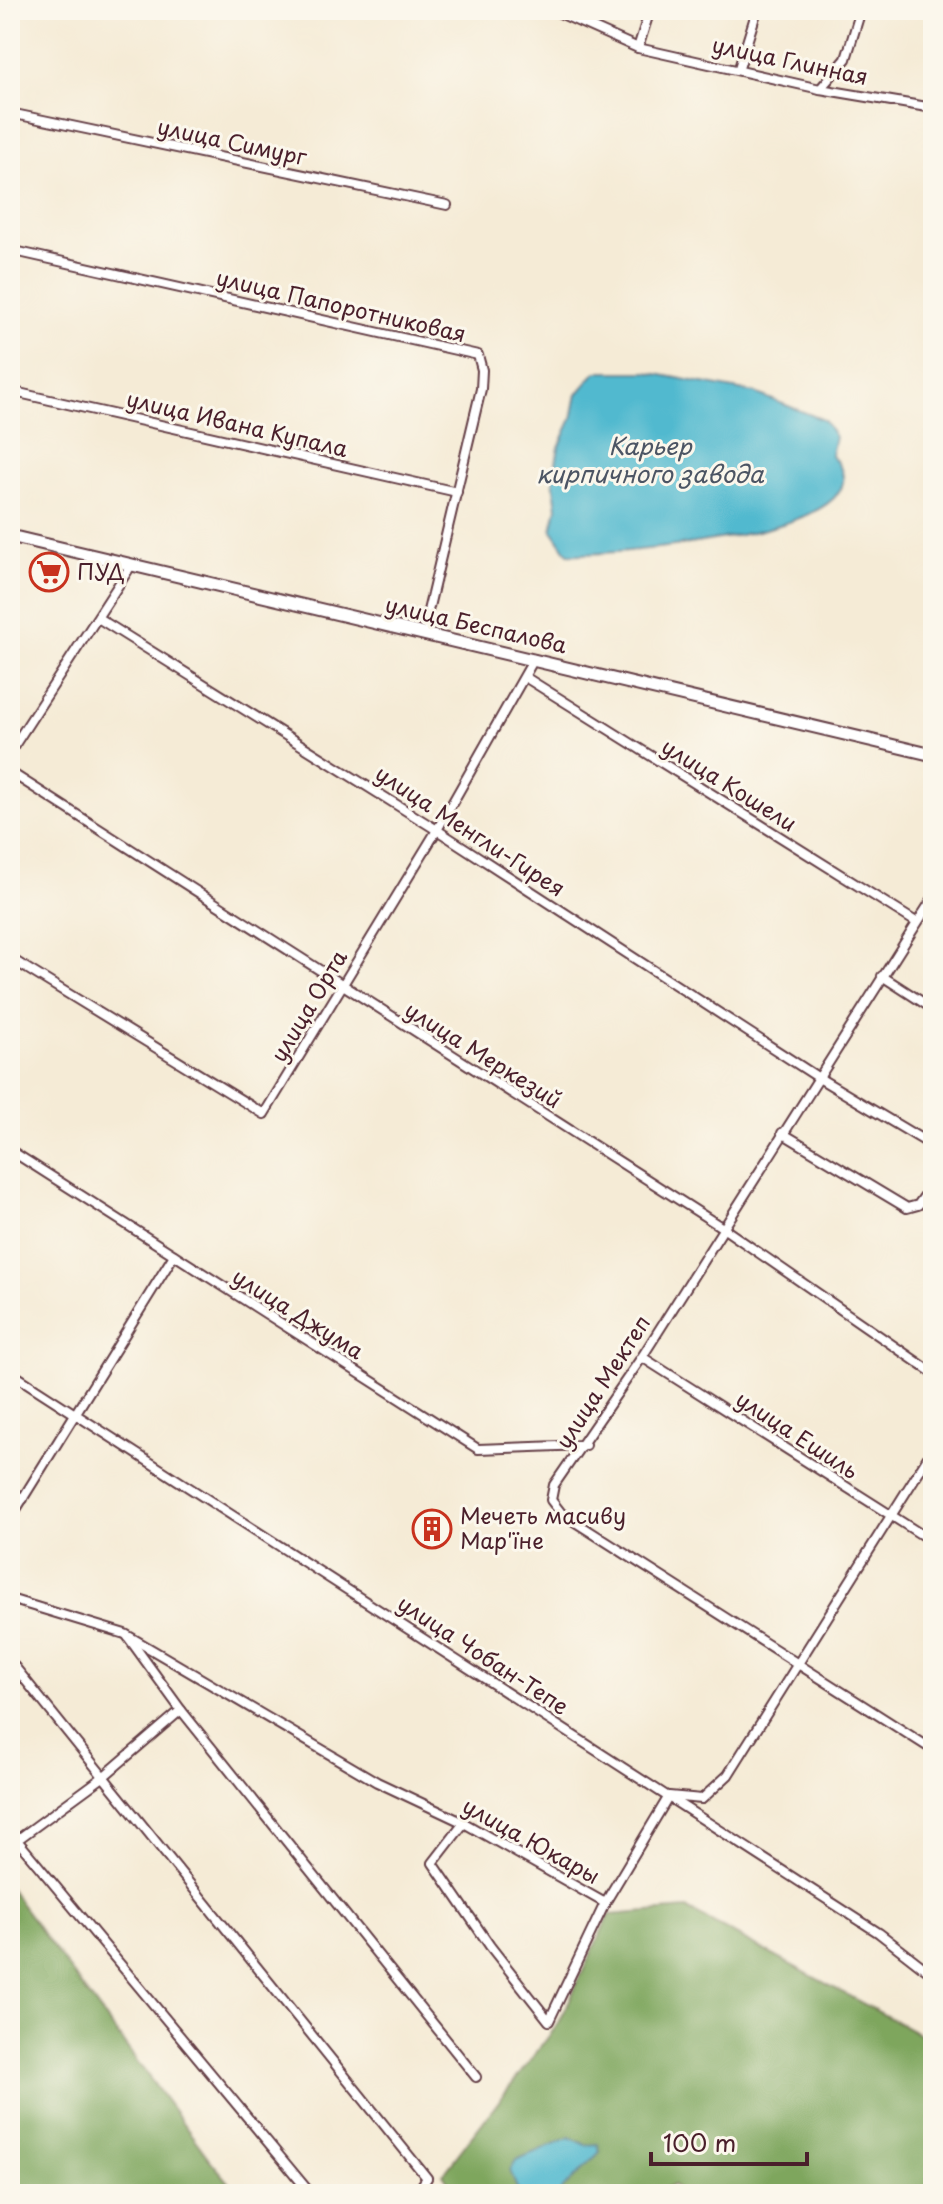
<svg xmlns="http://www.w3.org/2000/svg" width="943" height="2204" font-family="'Playpen Sans',sans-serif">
	<rect width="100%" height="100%" fill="#fbf7ec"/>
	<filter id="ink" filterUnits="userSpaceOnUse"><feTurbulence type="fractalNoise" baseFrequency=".0125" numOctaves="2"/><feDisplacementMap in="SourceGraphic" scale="16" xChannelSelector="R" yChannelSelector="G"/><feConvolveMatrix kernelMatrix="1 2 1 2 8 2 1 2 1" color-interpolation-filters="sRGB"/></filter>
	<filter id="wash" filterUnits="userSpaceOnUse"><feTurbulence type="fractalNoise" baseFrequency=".006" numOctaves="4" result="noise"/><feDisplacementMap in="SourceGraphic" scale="32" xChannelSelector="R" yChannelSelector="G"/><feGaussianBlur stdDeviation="1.8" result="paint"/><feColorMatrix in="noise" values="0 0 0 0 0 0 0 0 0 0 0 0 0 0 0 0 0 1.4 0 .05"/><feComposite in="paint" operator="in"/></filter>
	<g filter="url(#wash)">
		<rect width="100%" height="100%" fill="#f5ebd6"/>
		<!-- forest -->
		<g fill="#7ea65d" stroke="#646244" stroke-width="2">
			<polygon points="10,1889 210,2160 239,2194 10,2194"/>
			<polygon points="687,1909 933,2041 933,2194 683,2194 674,2185 648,2194 456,2194 443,2174 559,2023 609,1915"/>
		</g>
		<!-- water -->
		<g fill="#51b9cf" stroke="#4e6c7d" stroke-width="2">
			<path d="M596 372H646L755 393 824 420 835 437 831 455C907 533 606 556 568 554L552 530 557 508 553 479 559 447 572 419 577 394Z"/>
			<polygon points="570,2137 586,2145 598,2144 600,2152 558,2194 519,2194 510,2170 516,2160"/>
		</g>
	</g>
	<g filter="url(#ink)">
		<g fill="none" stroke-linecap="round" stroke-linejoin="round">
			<!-- street casing -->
			<g stroke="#643e45" stroke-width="12">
				<g id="street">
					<polyline points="553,10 638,48 820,89 933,108"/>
					<polyline points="638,48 650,10"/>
					<polyline points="739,68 757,10"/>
					<polyline points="820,89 846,59 861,10"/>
					<polyline points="10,113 447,205"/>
					<polyline points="10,250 478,355 482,370 481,389 428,611 427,635"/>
					<polyline points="10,391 457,492"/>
					<polyline points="98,618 437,830 819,1078 933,1146"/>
					<polyline points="525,677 916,922"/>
					<polyline points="10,752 132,564"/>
					<polyline points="10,772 723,1228 933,1373"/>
					<polyline points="933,898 642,1357 554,1485 551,1500 561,1513 933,1750"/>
					<polyline points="10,958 264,1114 437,830 534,659"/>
					<polyline points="882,976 933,1009"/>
					<polyline points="782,1133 907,1208 918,1205 933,1184"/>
					<polyline points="10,1150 478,1449 585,1445"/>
					<polyline points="642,1357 933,1542"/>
					<polyline points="10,1372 879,1933 933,1975"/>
					<polyline points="10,1491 23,1499"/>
					<polyline points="10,1519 174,1255"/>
					<polyline points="10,1599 125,1634 377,1782 464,1823 605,1903 669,1796 702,1799 728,1775 933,1449"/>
					<polyline points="128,1637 181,1710 476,2077"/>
					<polyline points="10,1661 427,2178 416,2194"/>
					<polyline points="181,1710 103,1777 17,1840 311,2194"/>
					<polyline points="464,1823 433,1863 490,1946 549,2021 605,1903"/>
				</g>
			</g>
			<!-- secondary casing -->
			<g stroke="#643e45" stroke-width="15">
				<polyline id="secondary" points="10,536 933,755"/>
			</g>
			<!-- street -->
			<use href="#street" stroke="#fff" stroke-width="8"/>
			<!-- secondary -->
			<use href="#secondary" stroke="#fff" stroke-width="11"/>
		</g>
	</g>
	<!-- icons -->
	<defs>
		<g id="supermarket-ring" transform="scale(2)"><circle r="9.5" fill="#fbf7ec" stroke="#c8321e" stroke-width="1.5"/><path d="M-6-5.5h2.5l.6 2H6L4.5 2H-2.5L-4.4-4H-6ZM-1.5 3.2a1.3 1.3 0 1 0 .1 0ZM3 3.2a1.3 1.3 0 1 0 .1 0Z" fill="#c8321e"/></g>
		<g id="building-ring" transform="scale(2)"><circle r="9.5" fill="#fbf7ec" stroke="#c8321e" stroke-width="1.5"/><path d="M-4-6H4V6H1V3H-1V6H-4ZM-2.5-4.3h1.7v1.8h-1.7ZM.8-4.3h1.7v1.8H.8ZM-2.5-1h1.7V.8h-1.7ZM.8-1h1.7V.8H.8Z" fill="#c8321e"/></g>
	</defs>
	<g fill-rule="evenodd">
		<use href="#supermarket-ring" x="49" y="572"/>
		<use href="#building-ring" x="432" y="1529"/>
	</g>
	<g text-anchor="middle" stroke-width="6" stroke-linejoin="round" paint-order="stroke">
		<!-- street labels -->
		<g font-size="22" fill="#4a1f2b" stroke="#fbf7ec">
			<text transform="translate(790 61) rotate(12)" y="8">улица Глинная</text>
			<text transform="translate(232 142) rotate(12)" y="8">улица Симург</text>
			<text transform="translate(341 306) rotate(13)" y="8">улица Папоротниковая</text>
			<text transform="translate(237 424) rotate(13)" y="8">улица Ивана Купала</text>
			<text transform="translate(476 625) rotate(13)" y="8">улица Беспалова</text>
			<text transform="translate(729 785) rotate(32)" y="8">улица Кошели</text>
			<text transform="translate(470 831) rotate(33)" y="8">улица Менгли-Гирея</text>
			<text transform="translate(309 1006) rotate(-59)" y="8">улица Орта</text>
			<text transform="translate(483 1055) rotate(32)" y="8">улица Меркезий</text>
			<text transform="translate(298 1314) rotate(32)" y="8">улица Джума</text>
			<text transform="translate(603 1382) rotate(-57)" y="8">улица Мектеп</text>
			<text transform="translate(797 1435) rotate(33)" y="8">улица Ешиль</text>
			<text transform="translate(483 1655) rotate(33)" y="8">улица Чобан-Тепе</text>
			<text transform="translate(531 1841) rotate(29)" y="8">улица Юкары</text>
		</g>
		<!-- poi labels -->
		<g font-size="22" fill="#4a1f2b" stroke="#fbf7ec" text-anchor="start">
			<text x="77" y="580">ПУД</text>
			<text x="460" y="1524">Мечеть масиву<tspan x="460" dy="25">Мар'їне</tspan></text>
		</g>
		<!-- water labels -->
		<g font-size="24" font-style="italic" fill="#4c5564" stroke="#fbf7ec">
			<text x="650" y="455">Карьер<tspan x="650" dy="28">кирпичного завода</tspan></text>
		</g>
	</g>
	<!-- margin -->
	<rect width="943" height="2204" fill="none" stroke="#fbf7ec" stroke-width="40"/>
	<!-- scale -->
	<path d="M651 2152v12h156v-12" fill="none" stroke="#4a1f2b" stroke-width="4"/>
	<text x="663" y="2152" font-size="24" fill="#4a1f2b" stroke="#fbf7ec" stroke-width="6" paint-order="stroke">100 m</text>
</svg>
